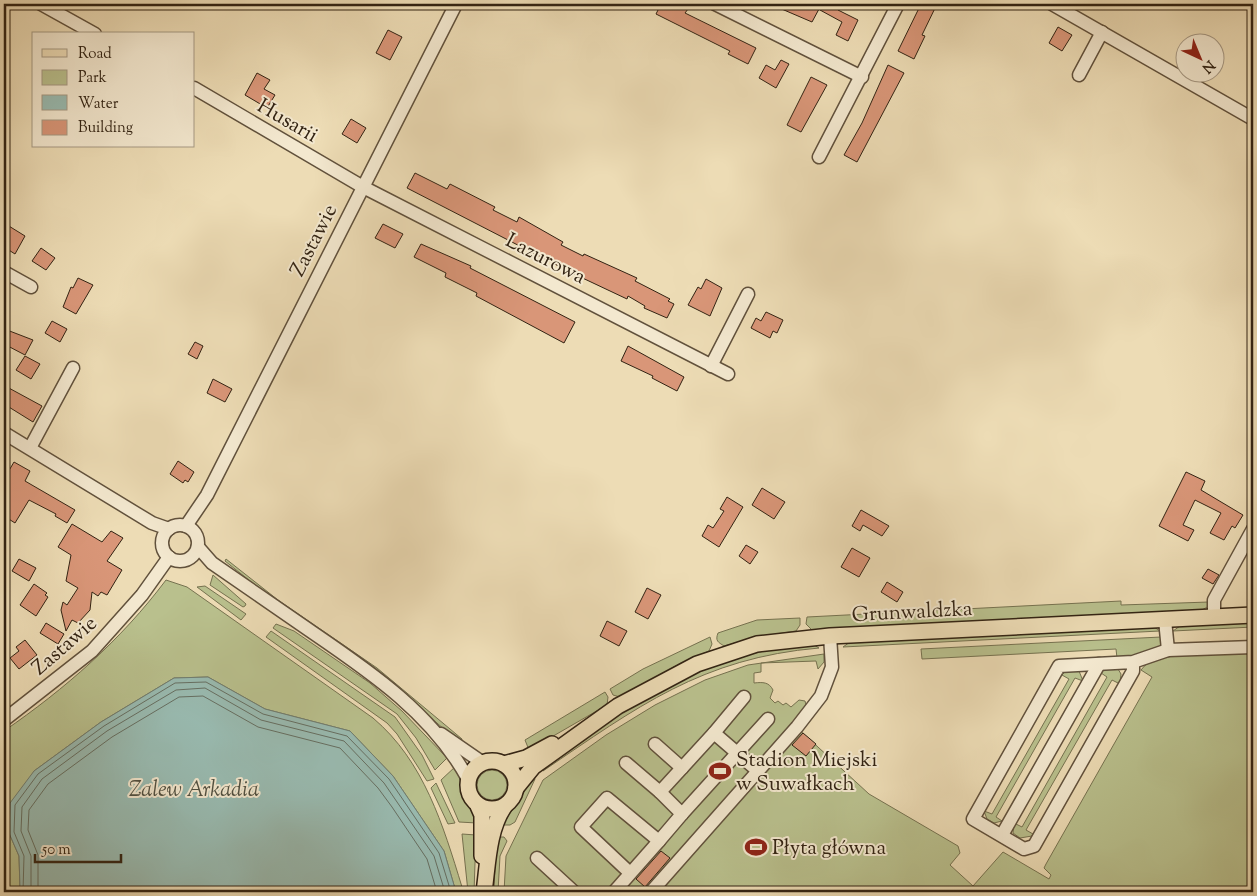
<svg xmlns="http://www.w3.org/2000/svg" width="1257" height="896" font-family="'Sorts Mill Goudy',serif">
	<rect width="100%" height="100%" fill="#eddcb5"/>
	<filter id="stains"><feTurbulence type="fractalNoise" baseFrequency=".004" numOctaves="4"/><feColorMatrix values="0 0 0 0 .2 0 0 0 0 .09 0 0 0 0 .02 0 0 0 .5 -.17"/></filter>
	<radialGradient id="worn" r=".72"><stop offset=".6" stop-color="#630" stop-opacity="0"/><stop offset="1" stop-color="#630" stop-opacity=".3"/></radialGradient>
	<!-- green -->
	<g fill="#b9c08d" stroke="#767250">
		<polygon points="226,559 278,600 377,668 462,739 461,744 390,682 275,601 225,561"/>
		<polygon points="213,575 246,604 245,606 243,607 210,585"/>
		<path d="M166 580 187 587 373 718C424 761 443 825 462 887L461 892H456L444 851 393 776 350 731 265 709 208 677 174 678 101 722 34 771 9 833 19 856 20 889 16 892H4V731C65 689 121 640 166 580Z"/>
		<polygon points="205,586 246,614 241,620 197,587"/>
		<polygon points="1121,601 1121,605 1209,602 1209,606 1202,610 812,630 806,624 807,617"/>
		<path d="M800 618V625L796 631 756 637 724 646C718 642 715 641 718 633L757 620Z"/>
		<polygon points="1253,623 1253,627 1173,631 1180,626"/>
		<polygon points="276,624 294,631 370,683 402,711 447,758 435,770 416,738 397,714 273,628"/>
		<polygon points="1154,627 1160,631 843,647 850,642"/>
		<polygon points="271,631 395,717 422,755 434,779 427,781 397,734 387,723 266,637"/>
		<polygon points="710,637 712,644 709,651 681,663 620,697 613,695 610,689 643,669"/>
		<polygon points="1161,637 1162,647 1159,653 1117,658 1116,649 922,659 921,649"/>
		<path d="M814 645 819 648C702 658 637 707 543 771L541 767C604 722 671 675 747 655 769 649 792 647 814 645Z"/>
		<path d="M1253 651V892H504L506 856 543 780 606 735 655 705 705 680 748 665 824 654V662L818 669 816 661 761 663V672L754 673V683C763 682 769 682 773 690L770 698 775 703 778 701 783 705 786 703 791 707 799 700 805 701 806 705 793 724 869 794 958 846 960 853 950 865 973 886 1003 852 1049 879 1051 875 1044 868 1046 864 1152 677 1141 670C1156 647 1227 652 1253 651Z"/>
		<polygon points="1105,669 1118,669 1121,674 1120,684 1112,680 1026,830 1033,834 1032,836 1020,838 1013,833 1014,823 1022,827 1107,677 1101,673"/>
		<polygon points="1066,671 1079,671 1083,681 1075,678 996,817 1002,821 994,823 987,819 984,811 992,814 1069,679 1062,675"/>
		<polygon points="605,692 608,697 607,705 529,750 525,740"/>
		<polygon points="456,766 462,777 463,792 472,807 477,823 459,822 441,780"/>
		<circle cx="492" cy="785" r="15"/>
		<polygon points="532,774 535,779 515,822 510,825 498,825 505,813 518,801"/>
		<polygon points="436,783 455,823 448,824 431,788"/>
		<polygon points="462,834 476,835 474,892 468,892"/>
		<polygon points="496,837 504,837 507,841 500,856 498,892 494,892"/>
	</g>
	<!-- water -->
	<polygon fill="#99bbb1" stroke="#707e72" points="208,677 265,709 350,731 393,776 444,851 456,892 16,892 20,888 19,856 9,833 10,803 34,771 101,722 174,678"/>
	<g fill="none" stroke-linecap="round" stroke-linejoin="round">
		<!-- shore -->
		<g stroke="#666f62" stroke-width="1">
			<polyline points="23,892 24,856 14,832 15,805 38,774 104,726 175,683 206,682 263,714 347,736 389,779 439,853 451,892"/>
			<polyline points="31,892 31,856 21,831 22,807 42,779 107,731 176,690 205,688 261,720 344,741 384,783 434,856 445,892"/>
			<polyline points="38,892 38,855 28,830 29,810 48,784 112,737 179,697 203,696 258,727 340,748 378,788 392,807 427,859 437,892"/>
		</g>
	</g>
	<!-- building -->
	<g fill="#d99678" stroke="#322313">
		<polygon points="661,4 678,4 688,9 685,13 756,48 748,64 728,54 730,51 656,14"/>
		<polygon points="770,4 809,4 819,9 812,22"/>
		<polygon points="823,4 829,6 841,4 838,10 858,20 848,41 836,35 842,22 820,10"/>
		<polygon points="921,4 937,4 922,35 925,36 914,59 898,51"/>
		<polygon points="1058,27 1072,35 1062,51 1049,43"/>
		<polygon points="388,30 402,37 390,60 376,53"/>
		<polygon points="781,60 789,64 776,88 759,78 766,65 775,70"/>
		<polygon points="888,65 904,73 857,162 844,155 862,123"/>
		<polygon points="257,73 270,80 264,89 275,95 267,108 245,95"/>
		<polygon points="811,77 827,85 801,132 787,125"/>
		<polygon points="351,119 366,128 357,143 342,134"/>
		<polygon points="415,173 447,189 450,184 495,207 493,210 517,222 519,217 563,242 561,245 583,256 584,254 637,278 635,281 670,299 668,301 674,304 667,318 644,308 645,306 628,296 627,299 574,274 407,188"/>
		<polygon points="4,223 25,236 15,254 4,247"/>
		<polygon points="383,224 403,234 395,248 375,238"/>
		<polygon points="421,244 471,266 470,268 575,322 564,343 476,296 477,293 445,277 446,273 414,257"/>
		<polygon points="41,248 55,258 46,270 32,261"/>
		<polygon points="78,278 93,285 76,314 63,307 71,287 73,288"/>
		<polygon points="706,279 722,288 710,316 688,305 698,287 701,289"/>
		<polygon points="766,312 783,320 777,333 773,331 770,338 751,328 756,318 761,321"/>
		<polygon points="52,321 67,329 60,342 45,333"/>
		<polygon points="7,330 33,340 25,355 4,344"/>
		<polygon points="195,342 203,346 197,359 188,354"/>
		<polygon points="628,346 684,377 677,391 652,378 653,376 621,361"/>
		<polygon points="25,356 40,364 31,379 16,370"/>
		<polygon points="213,379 232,389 225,402 207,393"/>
		<polygon points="7,387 42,406 33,422 4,404 4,392"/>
		<polygon points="178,461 194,472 188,482 185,480 183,483 170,474"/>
		<polygon points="14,462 30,471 25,481 75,510 67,523 55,516 56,514 29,500 15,523 4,516 8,505 4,503 4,479"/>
		<polygon points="1186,472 1205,481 1201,490 1243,515 1235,528 1232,526 1224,540 1210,533 1221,513 1195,500 1183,525 1194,530 1188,541 1159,526"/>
		<polygon points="762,488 785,502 774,519 752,505"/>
		<polygon points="727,497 743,507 719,547 702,536 708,525 713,528 724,511 720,509"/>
		<polygon points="861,510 889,526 882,536 863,525 860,531 852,526"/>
		<polygon points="72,524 102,542 111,531 123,538 107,561 122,570 107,595 101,592 98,596 92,592 90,610 78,623 72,620 66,631 61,610 63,602 67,605 78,588 66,581 71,555 58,547"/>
		<polygon points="746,545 758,552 750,564 739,556"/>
		<polygon points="852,548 870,558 859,577 841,567"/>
		<polygon points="19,559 36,568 29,581 12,571"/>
		<polygon points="1208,569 1219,575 1213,584 1202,578"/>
		<polygon points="887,582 903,592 897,602 881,592"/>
		<polygon points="34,584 47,593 45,595 48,597 36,616 20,605"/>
		<polygon points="647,588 661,595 648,619 635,612"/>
		<polygon points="607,621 627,631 619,646 600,636"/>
		<polygon points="46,623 64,634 58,644 40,633"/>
		<polygon points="25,640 37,655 19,669 10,658 19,651 16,647"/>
		<polygon points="803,733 816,744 806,756 792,745"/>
		<polygon points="661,851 670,858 645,887 636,879"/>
	</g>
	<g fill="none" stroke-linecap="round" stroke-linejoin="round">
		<!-- minor casing -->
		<g stroke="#61513c" stroke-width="15">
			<g id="minor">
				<polyline points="41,4 95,34"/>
				<polyline points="715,4 862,77"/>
				<polyline points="1052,4 1253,119"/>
				<polyline points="1079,75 1102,32"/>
				<polyline points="194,88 363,187 728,374"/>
				<polyline points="819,157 898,4"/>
				<polyline points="4,272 31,287"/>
				<polyline points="711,366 748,294"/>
				<polyline points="4,433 152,523 169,529"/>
				<polyline points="30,448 73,368"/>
				<circle cx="180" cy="543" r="18"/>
				<polyline points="186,526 207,495 456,4"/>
				<path d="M198 547 212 563C244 585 277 608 309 630 369 671 432 713 468 779"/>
				<polyline points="1214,618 1214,600 1253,529"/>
				<polyline points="1165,620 1168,650 1253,647"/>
				<polyline points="1133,662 1133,671 1034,846 1024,849 973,819 1059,666 1133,662 1168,650"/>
				<polyline points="4,720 92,651 142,595 169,557"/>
				<polyline points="714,733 744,697"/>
				<polyline points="441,734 483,763"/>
				<polyline points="655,744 682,768"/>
				<polyline points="626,763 660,792 714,733 758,771"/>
				<polyline points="660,792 682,814 768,719"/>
				<polyline points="1002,835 1099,664"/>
				<polyline points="537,858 574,892"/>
				<polyline points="630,873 581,827 607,798 659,841 682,814"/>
				<polyline points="614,892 659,841"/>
				<polyline points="651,892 797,727 821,696 832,667 830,636"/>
			</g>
		</g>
		<!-- major casing -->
		<g stroke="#322313" stroke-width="18">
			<g id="major">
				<circle cx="492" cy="785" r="24"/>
				<polyline points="504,764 526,758 552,744"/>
				<polyline points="516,788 533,767 618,706 697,664 757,644 830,636 1253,615"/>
				<polyline points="478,806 482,815 482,856"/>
				<path d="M484 892C488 864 488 831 504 807"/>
			</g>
		</g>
		<!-- minor -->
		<use href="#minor" stroke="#f3e8cf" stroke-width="12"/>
		<!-- major -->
		<use href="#major" stroke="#eddcb5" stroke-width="15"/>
	</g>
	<!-- icons -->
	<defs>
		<g id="stadium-bare" transform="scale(1.725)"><path d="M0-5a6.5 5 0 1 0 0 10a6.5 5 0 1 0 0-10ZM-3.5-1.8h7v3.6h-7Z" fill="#8f2418" stroke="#f3e8cf" stroke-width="2.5" paint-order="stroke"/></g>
	</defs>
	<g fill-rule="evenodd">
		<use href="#stadium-bare" x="720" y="771"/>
		<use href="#stadium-bare" x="756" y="847"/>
	</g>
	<g text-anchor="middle" stroke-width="4" stroke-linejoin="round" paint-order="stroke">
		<!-- street labels -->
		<g font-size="21" fill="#322313" stroke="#f3e8cf">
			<text transform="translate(288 120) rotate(30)" y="7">Husarii</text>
			<text transform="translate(313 240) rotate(-63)" y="7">Zastawie</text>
			<text transform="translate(546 258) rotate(27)" y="7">Lazurowa</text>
			<text transform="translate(912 611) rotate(-3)" y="7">Grunwaldzka</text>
			<text transform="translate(64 645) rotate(-41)" y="7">Zastawie</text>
		</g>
		<!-- poi labels -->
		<g font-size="21" fill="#322313" stroke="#f3e8cf" text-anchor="start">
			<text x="736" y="766">Stadion Miejski<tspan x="736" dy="24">w Suwałkach</tspan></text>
			<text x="772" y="854">Płyta główna</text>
		</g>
		<!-- water labels -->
		<g font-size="22" font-style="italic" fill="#515142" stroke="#f3e8cf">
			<text x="194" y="796">Zalew Arkadia</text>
		</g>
	</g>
	<!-- margin -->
	<rect width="1257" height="896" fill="none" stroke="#eddcb5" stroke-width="20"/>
	<rect x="5" y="5" width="1247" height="886" fill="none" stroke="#322313" stroke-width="2.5"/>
	<rect x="10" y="10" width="1237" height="876" fill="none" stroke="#322313"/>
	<!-- legend -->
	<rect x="32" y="32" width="162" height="115" fill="#f3e8cf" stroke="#a69984"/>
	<rect x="42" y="49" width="25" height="8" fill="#eddcb5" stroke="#a69984"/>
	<text x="78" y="58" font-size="15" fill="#322313">Road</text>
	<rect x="42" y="70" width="25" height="15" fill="#b9c08d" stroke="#a69984"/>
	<text x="78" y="82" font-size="15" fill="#322313">Park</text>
	<rect x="42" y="95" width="25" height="15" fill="#99bbb1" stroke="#a69984"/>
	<text x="78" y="108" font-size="15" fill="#322313">Water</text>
	<rect x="42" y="120" width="25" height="15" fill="#d99678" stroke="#a69984"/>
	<text x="78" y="132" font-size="15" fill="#322313">Building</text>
	<!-- north arrow -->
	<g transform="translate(1200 58) rotate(136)"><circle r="24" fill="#f3e8cf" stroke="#a69984"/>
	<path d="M0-4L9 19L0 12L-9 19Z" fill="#8f2418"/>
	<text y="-8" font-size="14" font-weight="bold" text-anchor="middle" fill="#322313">N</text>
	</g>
	<!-- scale -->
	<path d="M35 854v8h86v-8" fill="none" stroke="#322313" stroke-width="2.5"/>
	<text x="42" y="854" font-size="15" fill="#322313" stroke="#f3e8cf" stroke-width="4" paint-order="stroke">50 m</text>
	<rect width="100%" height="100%" filter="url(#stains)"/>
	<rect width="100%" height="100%" fill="url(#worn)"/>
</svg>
